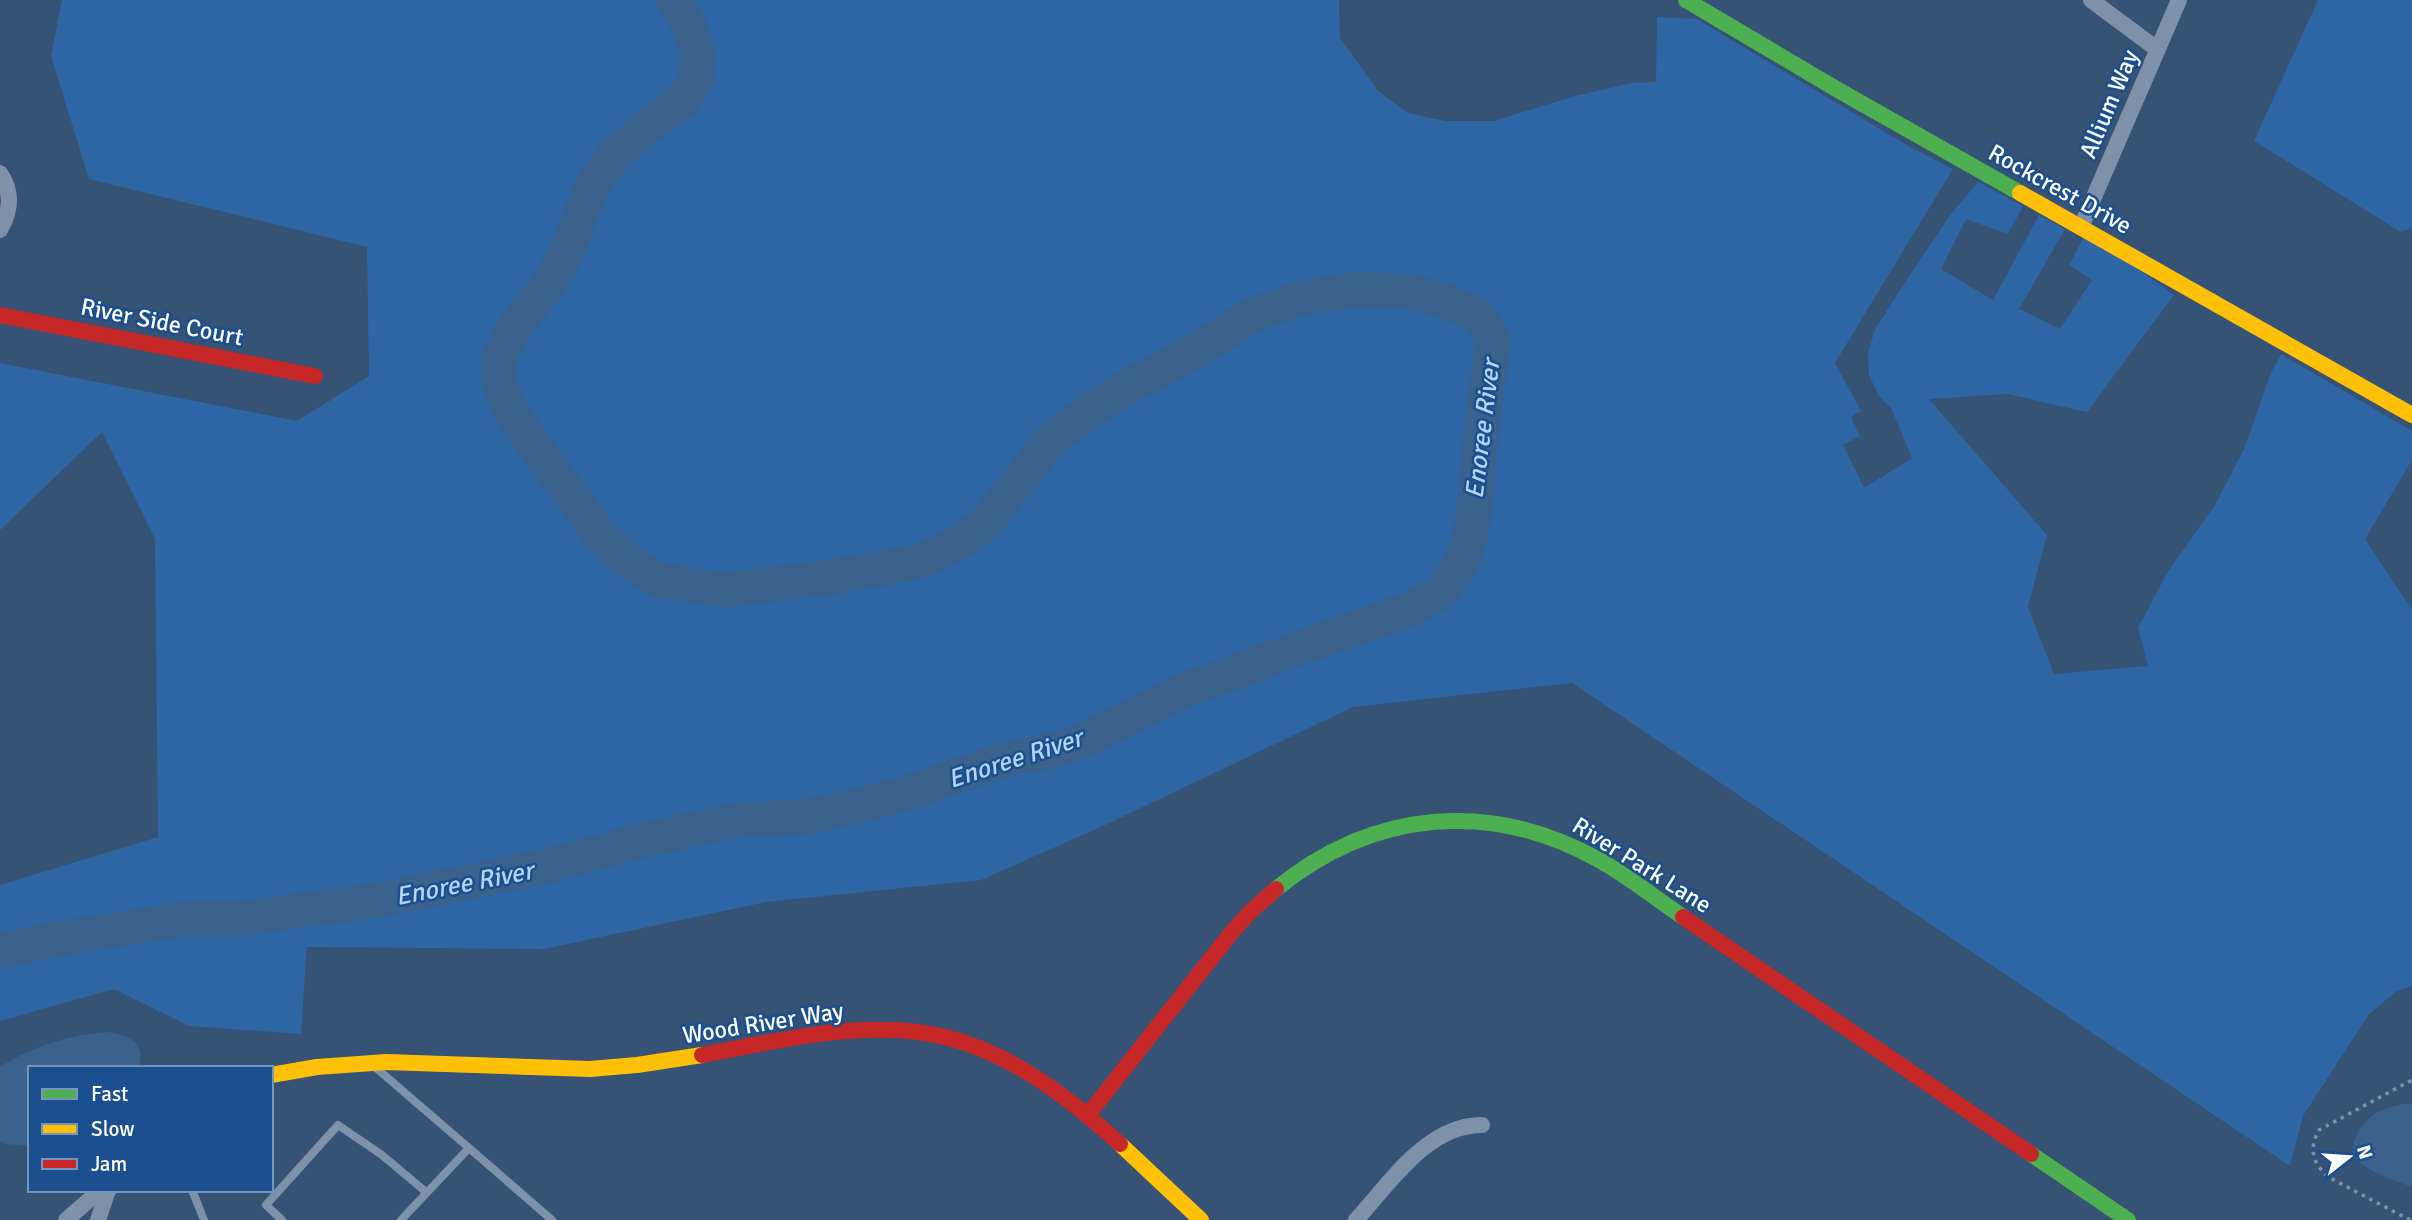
<svg xmlns="http://www.w3.org/2000/svg" width="2412" height="1220" font-family="Signika,sans-serif">
	<rect width="100%" height="100%" fill="#365274"/>
	<!-- green -->
	<g fill="#2f66a5">
		<polygon points="62,0 1339,0 1340,38 1378,91 1408,113 1446,121 1494,121 1575,96 1631,83 1656,82 1657,17 1697,19 1905,144 1953,169 1835,363 1861,411 1851,417 1860,436 1843,445 1864,488 1912,458 1891,408 1879,396 1869,375 1868,353 1875,329 1912,272 1951,214 1978,182 2023,206 2008,234 1966,219 1941,269 1993,300 2039,215 2065,229 2019,309 2060,329 2092,280 2069,265 2084,237 2135,267 2174,295 2087,412 2007,394 1929,399 2047,535 2028,607 2054,674 2148,666 2138,628 2167,573 2215,505 2244,449 2270,375 2281,354 2412,431 2412,460 2365,539 2412,610 2412,986 2397,991 2369,1014 2303,1116 2290,1166 1572,683 1353,707 1103,826 981,880 766,902 544,949 307,947 301,1034 189,1026 114,989 0,1021 0,885 158,837 155,539 102,432 0,530 0,363 297,421 369,376 367,247 89,179 51,56"/>
		<polygon points="2318,0 2412,0 2412,227 2401,232 2254,141"/>
	</g>
	<!-- water -->
	<g fill="#3b618d">
		<path d="M107 1032C127 1034 148 1043 138 1068H30V1146L6 1144 0 1141V1067C33 1046 68 1035 107 1032Z"/>
		<path d="M2402 1104H2412V1187C2395 1180 2372 1174 2358 1161 2352 1156 2352 1149 2354 1142 2364 1115 2377 1111 2402 1104Z"/>
	</g>
	<g fill="none" stroke-linecap="round" stroke-linejoin="round">
		<!-- river -->
		<polyline stroke="#3b618d" stroke-width="35" points="0,951 62,938 186,919 237,919 379,900 552,865 627,844 735,820 806,817 857,806 900,795 997,762 1062,748 1098,733 1187,689 1414,607 1441,592 1461,563 1470,537 1478,482 1481,431 1493,342 1479,315 1447,301 1406,291 1352,290 1298,299 1254,314 1197,350 1103,401 1051,440 985,523 961,541 926,559 892,567 831,577 723,590 658,580 627,561 598,533 509,410 499,381 499,357 511,333 544,290 564,258 583,207 596,179 614,155 636,136 682,101 696,81 697,53 690,27 673,0"/>
		<!-- path -->
		<path stroke="#7d92a8" stroke-width="3.5" stroke-dasharray="3.5 5" stroke-linecap="butt" d="M2410 1220 2328 1177C2313 1163 2308 1149 2319 1130L2412 1080"/>
		<!-- lane -->
		<g stroke="#7d92a8" stroke-width="8">
			<polyline points="375,1067 469,1148 401,1220"/>
			<polyline points="469,1148 552,1220"/>
			<polyline points="192,1190 204,1220"/>
			<polyline points="282,1220 266,1205 338,1125 382,1155 426,1192"/>
		</g>
		<!-- street -->
		<g stroke="#7d92a8" stroke-width="16">
			<polyline points="2091,0 2157,49"/>
			<path d="M0 173C13 192 11 211 0 230"/>
			<polyline points="2081,227 2179,0"/>
			<polyline points="66,1220 89,1200 109,1190"/>
			<polyline points="98,1220 107,1193"/>
			<path d="M1356 1220C1390 1183 1427 1125 1482 1125"/>
		</g>
		<!-- fast -->
		<g stroke="#4caf50" stroke-width="16">
			<polyline points="1686,0 1838,90 2020,193"/>
			<path d="M1276 889C1373 810 1490 799 1599 860 1628 876 1655 898 1683 917"/>
			<polyline points="2031,1154 2128,1220"/>
		</g>
		<!-- slow -->
		<g stroke="#ffc107" stroke-width="16">
			<polyline points="2020,193 2412,415"/>
			<polyline points="271,1075 317,1067 386,1062 590,1069 637,1065 702,1055"/>
			<polyline points="1120,1144 1201,1220"/>
		</g>
		<!-- jam -->
		<g stroke="#c62828" stroke-width="16">
			<polyline points="0,315 315,376"/>
			<polyline points="1683,917 2031,1154"/>
			<path d="M702 1055C773 1042 846 1023 918 1032 997 1042 1063 1092 1120 1144"/>
			<polyline points="1087,1116 1232,932 1251,911 1276,889"/>
		</g>
	</g>
	<g text-anchor="middle" stroke-width="5" stroke-linejoin="round" paint-order="stroke">
		<!-- street labels -->
		<g font-size="24" fill="#fff" stroke="#1b4f8f">
			<text transform="translate(2109 104) rotate(-67)" y="8">Allium Way</text>
			<text transform="translate(2060 189) rotate(29)" y="8">Rockcrest Drive</text>
			<text transform="translate(162 322) rotate(11)" y="8">River Side Court</text>
			<text transform="translate(1642 865) rotate(32)" y="8">River Park Lane</text>
			<text transform="translate(763 1023) rotate(-9)" y="8">Wood River Way</text>
		</g>
		<!-- water labels -->
		<g font-size="26" font-style="italic" fill="#b5d3f5" stroke="#1b4f8f">
			<text transform="translate(1482 429) rotate(-83)" y="9">Enoree River</text>
			<text transform="translate(1015 758) rotate(-18)" y="9">Enoree River</text>
			<text transform="translate(464 883) rotate(-11)" y="9">Enoree River</text>
		</g>
	</g>
	<!-- legend -->
	<rect x="28" y="1066" width="245" height="126" fill="#1b4f8f" stroke="#7695bc" stroke-width="2"/>
	<rect x="42" y="1089" width="35" height="10" fill="#4caf50" stroke="#7695bc" stroke-width="2"/>
	<text x="91" y="1101" font-size="21" fill="#ffffff">Fast</text>
	<rect x="42" y="1124" width="35" height="10" fill="#ffc107" stroke="#7695bc" stroke-width="2"/>
	<text x="91" y="1136" font-size="21" fill="#ffffff">Slow</text>
	<rect x="42" y="1159" width="35" height="10" fill="#c62828" stroke="#7695bc" stroke-width="2"/>
	<text x="91" y="1171" font-size="21" fill="#ffffff">Jam</text>
	<!-- north arrow -->
	<g transform="translate(2349 1157) rotate(73)" stroke="#1b4f8f" stroke-width="5" paint-order="stroke">
	<path d="M0-5L12 26L0 18L-12 26Z" fill="#ffffff"/>
	<text y="-10" font-size="19" font-weight="bold" text-anchor="middle" fill="#ffffff">N</text>
	</g>
</svg>
